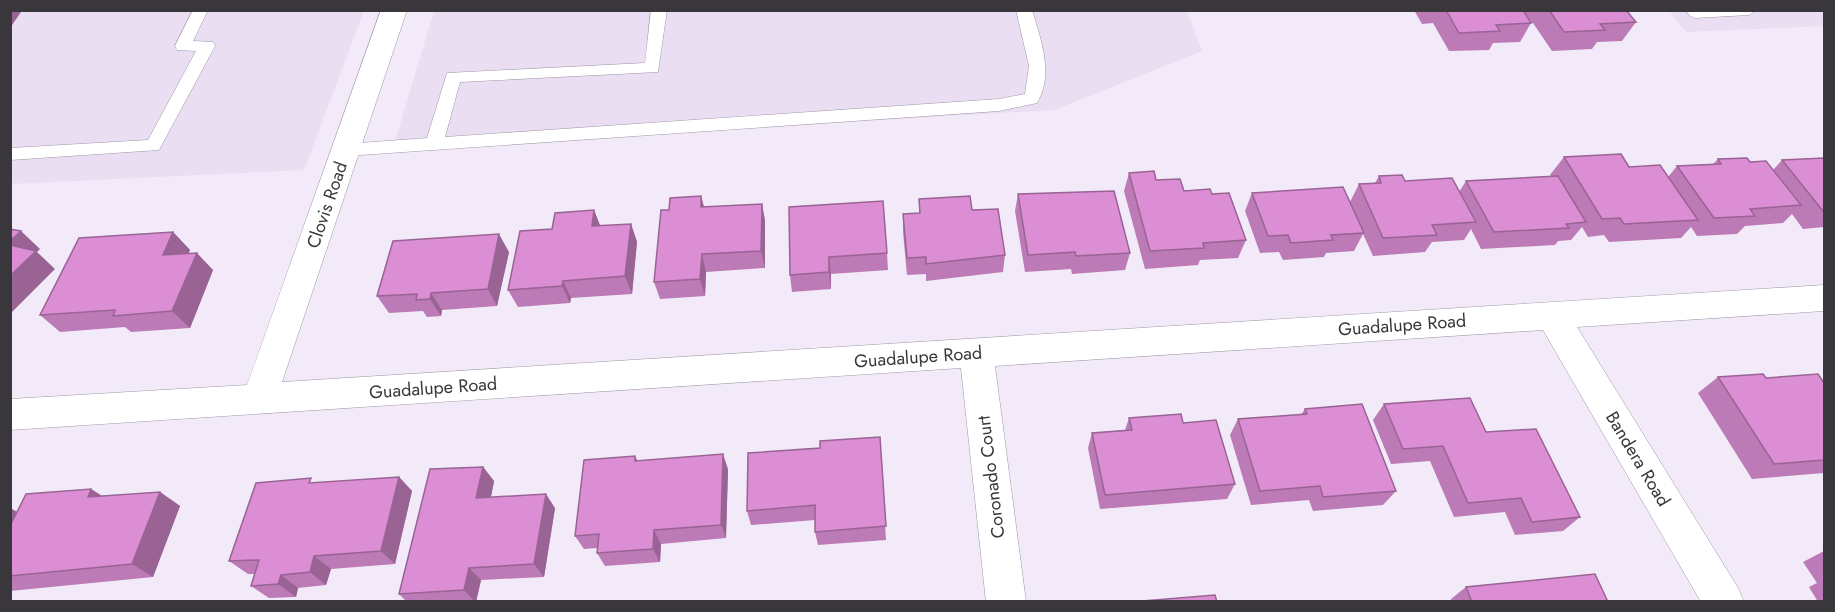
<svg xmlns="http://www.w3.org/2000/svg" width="1835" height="612" font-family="Jost,sans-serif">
	<rect width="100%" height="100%" fill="#f2eaf8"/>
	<!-- built -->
	<g fill="#eadef3">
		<polygon points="10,11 364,11 304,170 11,184"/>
		<polygon points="434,11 1187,11 1202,51 1054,110 393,148"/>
		<polygon points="1669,11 1824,11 1824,26 1686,32"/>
	</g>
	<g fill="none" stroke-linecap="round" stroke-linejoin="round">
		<!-- lane casing -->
		<g stroke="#9e97a3" stroke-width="1">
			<g id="lane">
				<polygon points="193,10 208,10 193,41 213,42 215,46 159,150 10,160 10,148 148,140 196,51 177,50 175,46"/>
				<path d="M651 10H667L658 72 460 82 445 137 999 99 1025 94 1029 66 1016 10H1032C1041 40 1054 74 1037 103L999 111 346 156 340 154 337 150 340 146 346 144 427 138 447 73 645 63Z"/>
				<polygon points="1685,10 1756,10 1749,15 1695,18 1690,16"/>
			</g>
		</g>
		<!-- street casing -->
		<g stroke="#9e97a3" stroke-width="1">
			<polygon id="street" points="381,10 407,10 282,382 1824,285 1824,311 1577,327 1738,588 1744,602 1701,602 1543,330 995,366 1026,602 986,602 961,368 10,430 10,399 247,385"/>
		</g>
		<!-- lane -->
		<use href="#lane" fill="#fff" fill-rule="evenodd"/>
		<!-- street -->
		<use href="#street" fill="#fff" fill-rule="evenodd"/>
	</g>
	<!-- wall -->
	<g fill="#bc7ab6">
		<polygon points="10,10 57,10 21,12"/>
		<polygon points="1414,10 1626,10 1636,22 1622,41 1597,42 1592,49 1552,51 1533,23 1531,23 1520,42 1493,43 1489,50 1449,51 1433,23 1422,24"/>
		<polygon points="1564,157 1629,167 1668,177 1677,166 1713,164 1718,159 1750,162 1773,170 1782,160 1824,158 1824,227 1803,229 1792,214 1783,223 1745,226 1737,234 1697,236 1691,227 1681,238 1609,242 1604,235 1588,237 1582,227 1571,240 1558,241 1555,245 1481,249 1471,229 1464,240 1432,242 1425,252 1373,256 1363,234 1354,251 1326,253 1324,257 1283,260 1279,252 1260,253 1245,211 1252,193 1350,202 1359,184 1375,183 1379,176 1405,181 1459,192 1466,181 1551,176 1550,175"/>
		<polygon points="1129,173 1156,180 1184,191 1212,194 1246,240 1238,258 1200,260 1198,265 1145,269 1124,191"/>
		<polygon points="1018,194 1130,253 1125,270 1072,274 1071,269 1025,272 1015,211"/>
		<polygon points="701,196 704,207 762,204 765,221 765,268 706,272 705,296 660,299 654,282 669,210"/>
		<polygon points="919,199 972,210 1005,255 1003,272 926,281 926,274 907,275 903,232 903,214 919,213"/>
		<polygon points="789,207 887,253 888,270 831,274 831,289 792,292 790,275"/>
		<polygon points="594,210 600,226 631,224 637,242 632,294 571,298 570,303 518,307 508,290 552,229"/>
		<polygon points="173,232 190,250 188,254 213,270 190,328 131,332 125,327 60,332 40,315"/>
		<polygon points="509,252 497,306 442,310 441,316 427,317 423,311 389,313 377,296"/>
		<polygon points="1718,377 1766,378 1824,383 1824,473 1752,479 1698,393"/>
		<polygon points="1384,404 1486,432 1580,517 1563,531 1515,535 1505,512 1454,517 1430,461 1391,464 1373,420"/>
		<polygon points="1305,409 1396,491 1383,505 1313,511 1309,500 1251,505 1230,435 1238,419 1301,415"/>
		<polygon points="1129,418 1183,423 1235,484 1227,499 1100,509 1088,448 1092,433 1125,430"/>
		<polygon points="880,437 886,540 818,545 815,532 815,520 751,525 747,511 820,448"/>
		<polygon points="635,456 638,461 728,469 726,538 661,544 660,562 605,566 597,553 597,548 584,549 575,536"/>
		<polygon points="483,467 494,481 491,497 555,508 544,577 481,580 476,602 407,602 399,594"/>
		<polygon points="399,477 412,491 395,564 331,569 326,585 298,588 296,597 269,598 251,586 255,574 248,574 229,561 315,483"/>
		<polygon points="91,489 102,496 160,492 180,506 153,577 10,591 10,508 17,512"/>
		<polygon points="1824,551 1824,602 1818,602 1809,587 1817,583 1803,562"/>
		<polygon points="1466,587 1608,602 1452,602 1451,599"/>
	</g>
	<!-- shaded-wall -->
	<g fill="#996394">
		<polygon points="10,10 19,10 21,12 10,28"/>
		<polygon points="701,196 706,214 701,207"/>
		<polygon points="762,204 765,221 765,268 761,251"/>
		<polygon points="594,210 601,228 592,226"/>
		<polygon points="631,224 637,242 632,294 625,276"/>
		<polygon points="21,231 40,249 37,252 55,269 10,314 10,241"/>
		<polygon points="173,232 190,250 180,273 163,255"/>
		<polygon points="499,234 509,252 497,306 488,289"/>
		<polygon points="197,253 213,270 190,328 172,311"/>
		<polygon points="702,254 706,272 705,296 700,279"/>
		<polygon points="829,257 831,274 831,289 829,272"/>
		<polygon points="563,281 571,298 570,303 562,286"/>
		<polygon points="431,293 442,310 441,316 430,299"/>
		<polygon points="723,454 728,469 726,538 721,525"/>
		<polygon points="483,467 494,481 488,512 476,498"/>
		<polygon points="399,477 412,491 395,564 381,551"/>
		<polygon points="91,489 113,503 88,497"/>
		<polygon points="160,492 180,506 153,577 132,564"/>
		<polygon points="546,494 555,508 544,577 534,564"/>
		<polygon points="10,508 19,513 10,530"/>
		<polygon points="654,530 661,544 660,562 653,549"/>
		<polygon points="314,556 331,569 326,585 310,572"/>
		<polygon points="469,568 481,580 476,602 475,602 464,590"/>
		<polygon points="281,575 298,588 296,597 278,584"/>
	</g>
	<!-- building -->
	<g fill="#db8ed4" stroke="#996394" stroke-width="1.5">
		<polygon points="1446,10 1523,10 1531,23 1496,25 1500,31 1459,33"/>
		<polygon points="1549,10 1626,10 1636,22 1600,24 1605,30 1564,32"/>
		<polygon points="1621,154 1629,167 1660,165 1698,220 1624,224 1620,218 1602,219 1564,157"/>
		<polygon points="1747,158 1750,162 1766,161 1801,205 1750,209 1755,216 1714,218 1677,166 1721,164 1718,159"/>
		<polygon points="1824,158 1824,211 1823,211 1782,160"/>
		<polygon points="1154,171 1156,180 1180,179 1184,191 1210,189 1212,194 1229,193 1246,240 1203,243 1204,248 1150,251 1129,173"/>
		<polygon points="1402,175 1405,181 1452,178 1476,222 1432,225 1437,235 1383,238 1359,184 1381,183 1379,176"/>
		<polygon points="1558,176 1586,222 1566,224 1569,228 1494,232 1466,181"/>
		<polygon points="1343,187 1364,233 1331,235 1333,240 1291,243 1288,235 1268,236 1252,193"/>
		<polygon points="1114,191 1130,253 1076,256 1075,252 1028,255 1018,194"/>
		<polygon points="701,196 701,207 762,204 761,251 702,254 700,279 654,282 661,210 669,210 670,198"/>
		<polygon points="970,196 972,210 998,209 1005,255 926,264 926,257 907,258 903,214 920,213 919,199"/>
		<polygon points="883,201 887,253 829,257 829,272 790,275 789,207"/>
		<polygon points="594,210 592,226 631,224 625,276 563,281 562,286 508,290 520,231 552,229 555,213"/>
		<polygon points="10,229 21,231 10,241"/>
		<polygon points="173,232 163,255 197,253 172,311 113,316 115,310 40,315 79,238"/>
		<polygon points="499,234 488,289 431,293 430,299 416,300 417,294 377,296 393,241"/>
		<polygon points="10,245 36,251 10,276"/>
		<polygon points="1763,374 1766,378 1818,374 1824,383 1824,460 1774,464 1718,377"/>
		<polygon points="1470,398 1486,432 1536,429 1580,517 1532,522 1521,498 1468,503 1443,446 1403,449 1384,404"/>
		<polygon points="1362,404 1396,491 1323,497 1320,486 1260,491 1238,419 1307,414 1305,409"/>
		<polygon points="1181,414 1183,423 1216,420 1235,484 1105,495 1092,433 1132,430 1129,418"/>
		<polygon points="880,437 886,526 815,532 815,505 747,511 748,453 820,448 820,441"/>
		<polygon points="723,454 721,525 654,530 653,549 597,553 599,534 575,536 584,460 635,456 635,461"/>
		<polygon points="483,467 476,498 546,494 534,564 469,568 464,590 399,594 430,469"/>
		<polygon points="399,477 381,551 314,556 310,572 281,575 278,584 251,586 259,560 229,561 256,483 311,478 309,483"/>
		<polygon points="91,489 88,497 160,492 132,564 10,576 10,526 26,494"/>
		<polygon points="1595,574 1608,602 1472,602 1466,587"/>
		<polygon points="1215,595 1217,602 1142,601"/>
	</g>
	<g text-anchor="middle" stroke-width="6" stroke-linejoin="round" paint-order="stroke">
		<!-- street labels -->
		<g font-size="18" fill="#39363c" stroke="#fff">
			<text transform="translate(327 205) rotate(-71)" y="6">Clovis Road</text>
			<text transform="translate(1402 325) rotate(-4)" y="6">Guadalupe Road</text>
			<text transform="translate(918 357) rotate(-4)" y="6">Guadalupe Road</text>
			<text transform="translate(433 388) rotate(-4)" y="6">Guadalupe Road</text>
			<text transform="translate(1638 459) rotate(59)" y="6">Bandera Road</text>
			<text transform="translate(991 477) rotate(-97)" y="6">Coronado Court</text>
		</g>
	</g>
	<!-- border -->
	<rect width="1835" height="612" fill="none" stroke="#39363c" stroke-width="24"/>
</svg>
